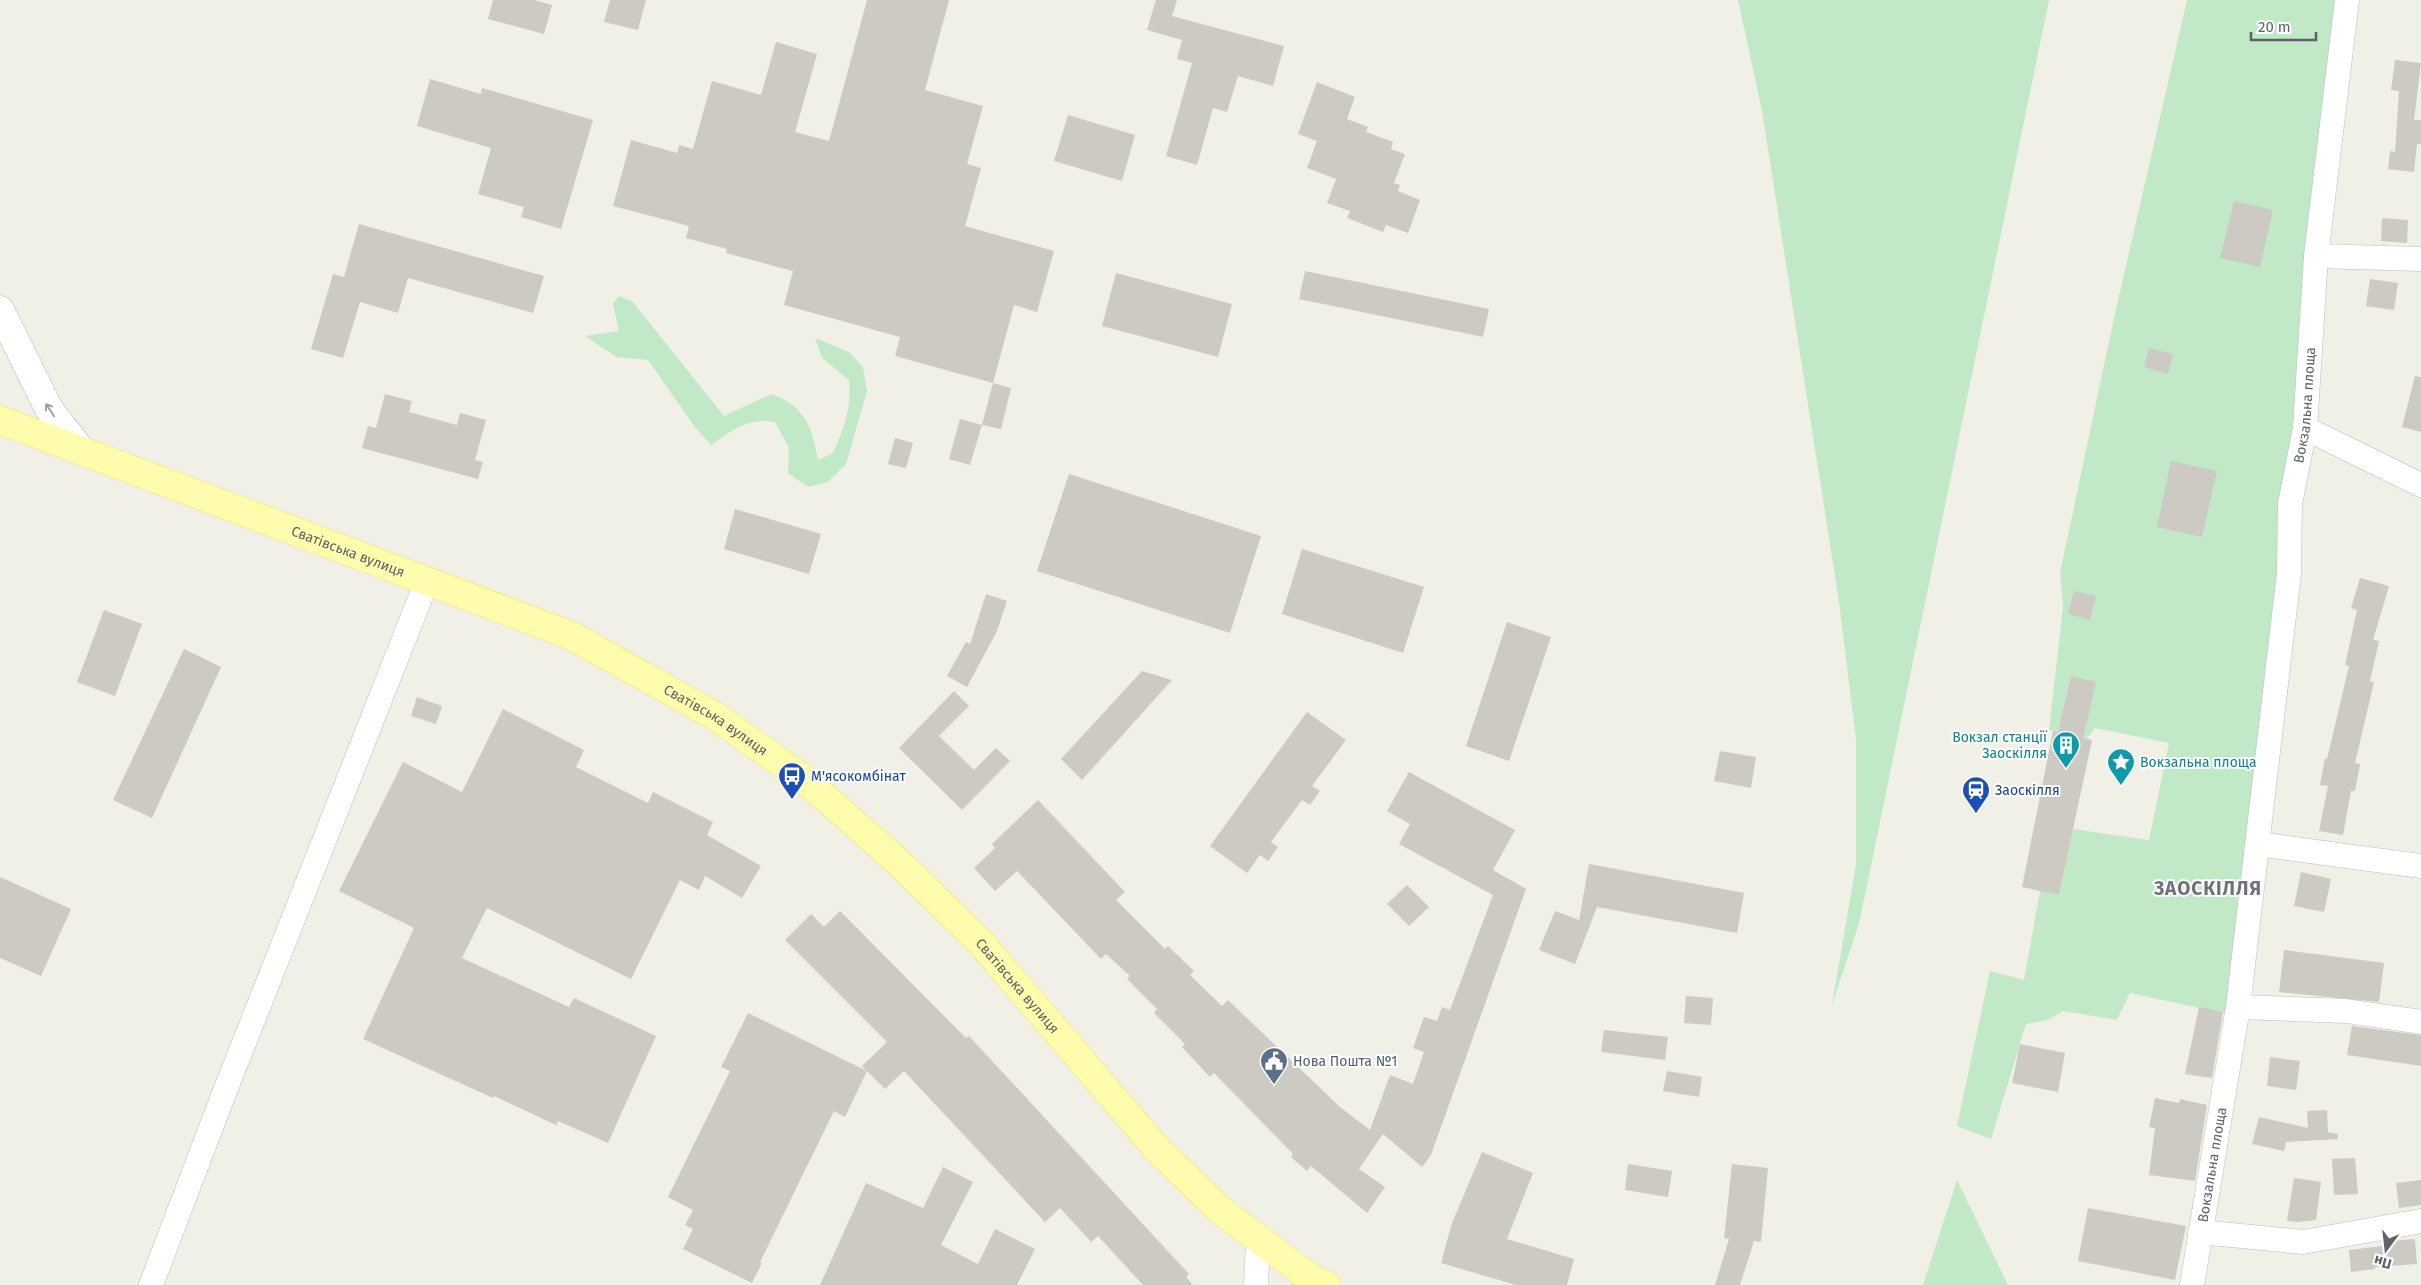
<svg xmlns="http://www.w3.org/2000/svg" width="2421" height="1285" font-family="'Fira Sans',sans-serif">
	<rect width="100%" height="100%" fill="#f1f0e6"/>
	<!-- green -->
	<g fill="#c2e9c7">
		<polygon points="1738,0 2049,0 1859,924 1832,1005 1856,864 1856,740 1839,602 1762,111"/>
		<polygon points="2187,0 2347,0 2237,1016 2130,993 2117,1020 2063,1011 2048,1020 2026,1024 1991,1139 1957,1126 1990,971 2024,980 2040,891 2059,895 2073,829 2149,840 2169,743 2095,728 2086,739 2049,730 2063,607 2060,573 2114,318"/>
		<path d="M619 296 632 301 724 416 771 394C805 406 812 427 818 460L833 453C844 429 852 407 849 380L822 358 815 338 849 352 863 367 867 391 846 464 828 482 808 487 788 473 789 448 775 422C748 417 732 430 711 445L695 427 648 360 616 357 585 336 619 331 613 304Z"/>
		<polygon points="1957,1180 2008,1285 1923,1285"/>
	</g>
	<!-- building -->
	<g fill="#cccac3">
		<polygon points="493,0 534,0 552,5 544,34 488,19"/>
		<polygon points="610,0 646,0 638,30 604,22"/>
		<polygon points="867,0 949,0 925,90 983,106 967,164 981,168 965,226 1054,251 1037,312 1014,305 993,383 895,356 900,337 784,305 793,271 726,253 727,249 686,238 689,226 613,206 631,140 677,153 679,145 693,149 712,81 761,95 776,42 817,54 795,132 829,141"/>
		<polygon points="1156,0 1177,0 1172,16 1284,46 1273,86 1238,76 1227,112 1213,108 1197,165 1166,156 1192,63 1177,59 1182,40 1147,30"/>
		<polygon points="2395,60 2421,63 2414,120 2421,120 2421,144 2417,144 2414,172 2388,169 2390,151 2395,152 2399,91 2391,90"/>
		<polygon points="430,79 481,94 482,88 593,120 561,229 521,217 524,207 478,194 491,148 417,126"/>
		<polygon points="1317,82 1355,97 1347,119 1368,127 1366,132 1393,142 1391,149 1405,154 1394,183 1400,185 1398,191 1420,200 1408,233 1386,225 1383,232 1347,218 1350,211 1327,203 1336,179 1307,168 1317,141 1298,134"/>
		<polygon points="1068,115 1135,135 1122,181 1054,161"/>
		<polygon points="2234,201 2273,210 2260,267 2220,258"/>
		<polygon points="2382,218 2408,220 2407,243 2381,241"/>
		<polygon points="359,224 544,276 533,313 408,278 398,313 360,302 343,358 311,349 333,274 344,277"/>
		<polygon points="1305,271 1489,309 1483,337 1299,299"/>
		<polygon points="1116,273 1232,304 1218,357 1102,326"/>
		<polygon points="2370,279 2398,283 2394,310 2366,306"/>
		<polygon points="2149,348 2173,354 2168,374 2144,367"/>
		<polygon points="2415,376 2421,377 2421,432 2402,427"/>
		<polygon points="993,383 1011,388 1001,429 982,425"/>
		<polygon points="385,394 412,401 409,412 457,425 460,413 486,420 475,460 483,462 478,479 362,448 368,426 376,428"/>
		<polygon points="960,419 982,425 970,465 949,459"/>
		<polygon points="895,438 913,443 906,468 888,464"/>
		<polygon points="2171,461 2217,471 2202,537 2157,527"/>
		<polygon points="1069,474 1261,536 1230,633 1037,571"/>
		<polygon points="735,509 821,534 809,574 724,549"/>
		<polygon points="1302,549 1424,587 1403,653 1282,614"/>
		<polygon points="2360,578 2389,586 2373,640 2379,641 2370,681 2374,682 2355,763 2360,764 2355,791 2351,791 2343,835 2319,831 2328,786 2320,785 2325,758 2327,759 2349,666 2345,665 2357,610 2351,608"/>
		<polygon points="2074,591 2096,596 2090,620 2068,614"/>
		<polygon points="986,594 1007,601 997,631 967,687 947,676 966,642 970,644"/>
		<polygon points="104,610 142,624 115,696 77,682"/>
		<polygon points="1507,622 1551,637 1509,761 1466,746"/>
		<polygon points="184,649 221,667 152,818 113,800"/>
		<polygon points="1142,671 1172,680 1082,780 1061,759"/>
		<polygon points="2071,676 2096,682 2083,738 2092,740 2059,895 2022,887 2053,731 2058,732"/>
		<polygon points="954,691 969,706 939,736 974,770 996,748 1010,761 962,810 899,748"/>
		<polygon points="417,697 442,706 436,724 411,716"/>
		<polygon points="503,709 584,750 576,767 648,803 653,792 713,822 707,835 761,866 742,898 705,876 699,890 680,880 631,979 487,908 462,958 569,1007 574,998 656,1036 608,1143 558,1121 556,1125 494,1096 493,1098 363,1039 414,928 339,891 403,762 462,792"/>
		<polygon points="1307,712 1346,740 1312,786 1320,791 1310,805 1302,800 1271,842 1278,847 1268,861 1260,855 1247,873 1210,846"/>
		<polygon points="1720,751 1756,757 1751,788 1714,781"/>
		<polygon points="1409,772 1515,830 1493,870 1526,889 1431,1155 1422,1167 1383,1134 1359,1169 1385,1187 1367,1213 1311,1166 1307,1171 1291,1157 1293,1154 1214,1073 1210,1077 1182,1047 1185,1044 1154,1013 1157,1009 1127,979 1130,976 1106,954 1101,959 1017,871 995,891 974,868 995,848 992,844 1038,800 1125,892 1116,900 1165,949 1168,946 1194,971 1190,975 1222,1006 1228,1000 1340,1107 1370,1130 1390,1075 1413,1084 1424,1052 1413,1048 1424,1017 1437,1021 1442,1007 1450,1010 1493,895 1399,844 1410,824 1387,811"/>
		<polygon points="1589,864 1744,893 1737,933 1597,907 1575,964 1539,950 1555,911 1579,920"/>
		<polygon points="2301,872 2331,879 2324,912 2294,906"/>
		<polygon points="0,877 71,909 41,976 0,958"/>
		<polygon points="1407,885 1429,907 1409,926 1387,904"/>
		<polygon points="840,911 966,1038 969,1036 1189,1274 1186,1277 1193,1285 1143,1285 1098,1236 1091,1242 1060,1208 1045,1222 904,1071 885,1089 867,1071 845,1117 834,1111 760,1262 762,1263 752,1283 683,1249 693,1229 685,1225 693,1210 668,1197 730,1071 721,1067 748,1013 867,1071 862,1066 887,1042 785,940 811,914 824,927"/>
		<polygon points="2284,950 2384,963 2379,1002 2279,992"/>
		<polygon points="1686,996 1713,998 1711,1025 1684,1023"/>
		<polygon points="2199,1007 2223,1012 2212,1078 2185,1074"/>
		<polygon points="2352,1026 2421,1035 2421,1066 2347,1055"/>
		<polygon points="1604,1030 1668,1037 1665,1060 1601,1052"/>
		<polygon points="2020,1044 2065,1053 2058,1092 2012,1083"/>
		<polygon points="2270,1057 2300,1061 2296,1090 2267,1086"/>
		<polygon points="1667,1071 1702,1077 1699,1097 1663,1091"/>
		<polygon points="2155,1098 2179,1103 2180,1099 2207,1105 2195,1181 2149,1175 2155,1128 2149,1127"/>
		<polygon points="2327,1110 2328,1132 2338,1134 2338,1139 2286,1142 2284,1151 2252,1144 2259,1117 2308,1128 2307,1111"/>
		<polygon points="1482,1152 1533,1173 1507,1239 1574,1259 1567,1285 1516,1285 1441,1263 1452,1223"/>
		<polygon points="2355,1158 2358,1194 2334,1195 2332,1159"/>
		<polygon points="1628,1164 1672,1171 1668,1197 1625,1190"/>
		<polygon points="1732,1164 1768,1168 1761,1242 1754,1241 1740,1285 1715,1285 1729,1239 1724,1238"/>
		<polygon points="943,1167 973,1182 941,1245 978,1264 995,1229 1035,1249 1017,1285 820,1285 866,1183 923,1208"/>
		<polygon points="2294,1178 2321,1182 2316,1220 2298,1222 2287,1221"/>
		<polygon points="2421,1180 2421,1205 2399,1208 2396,1183"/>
		<polygon points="2088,1208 2186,1226 2175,1280 2078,1261"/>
		<polygon points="2415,1239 2417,1264 2375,1267 2375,1269 2351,1272 2349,1250 2391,1245 2390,1241"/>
	</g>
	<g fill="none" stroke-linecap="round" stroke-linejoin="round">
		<!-- minor casing -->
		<g stroke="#bbbdc2" stroke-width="25">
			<g id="minor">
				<polyline points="2316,256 2421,259"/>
				<polyline points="2305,428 2421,485"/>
				<polyline points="2258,844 2421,866"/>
				<polyline points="2238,1007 2346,1011 2421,1022"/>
				<polyline points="2200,1232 2303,1242 2421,1221"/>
				<polyline points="151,1285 223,1096 427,581"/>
				<polyline points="1256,1285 1258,1239"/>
				<path id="s1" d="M2192 1285 2238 1007 2289 573 2290 504 2305 428 2316 256 2347 0"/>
			</g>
		</g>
		<!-- tertiary casing -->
		<g stroke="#bbbdc2" stroke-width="29">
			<polyline id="tertiary" points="0,310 49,409 80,449"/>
		</g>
		<!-- primary casing -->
		<g stroke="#f9e056" stroke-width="29">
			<g id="primary">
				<path id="s2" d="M0 420 570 635 715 716 804 779 896 860 980 942 1158 1150 1219 1209 1310 1278 1326 1285"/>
			</g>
		</g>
		<!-- minor -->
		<use href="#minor" stroke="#fff" stroke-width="24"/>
		<!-- tertiary -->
		<use href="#tertiary" stroke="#fff" stroke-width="28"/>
		<!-- primary -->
		<use href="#primary" stroke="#fffcad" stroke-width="28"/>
	</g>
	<!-- one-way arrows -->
	<defs><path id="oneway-shaft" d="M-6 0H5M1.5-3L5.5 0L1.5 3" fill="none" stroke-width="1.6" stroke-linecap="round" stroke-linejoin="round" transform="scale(1.25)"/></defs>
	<use stroke="#9ea0a4" href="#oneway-shaft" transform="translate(50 410) rotate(-123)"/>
	<!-- icons -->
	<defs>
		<g id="building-pin" transform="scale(1.4375)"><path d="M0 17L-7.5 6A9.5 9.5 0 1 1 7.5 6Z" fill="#0f9aa8" stroke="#fff"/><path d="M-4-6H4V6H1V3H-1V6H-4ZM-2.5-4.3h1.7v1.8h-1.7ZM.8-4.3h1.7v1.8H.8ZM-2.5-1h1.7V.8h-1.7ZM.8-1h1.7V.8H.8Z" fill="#fff"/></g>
		<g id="sight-pin" transform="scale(1.4375)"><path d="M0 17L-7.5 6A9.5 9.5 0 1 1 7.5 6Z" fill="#0f9aa8" stroke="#fff"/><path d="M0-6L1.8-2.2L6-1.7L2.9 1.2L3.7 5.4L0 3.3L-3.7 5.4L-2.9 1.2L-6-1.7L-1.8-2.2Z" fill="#fff"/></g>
		<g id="bus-pin" transform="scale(1.4375)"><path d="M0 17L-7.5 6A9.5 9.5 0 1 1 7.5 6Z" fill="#1a4fb4" stroke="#fff"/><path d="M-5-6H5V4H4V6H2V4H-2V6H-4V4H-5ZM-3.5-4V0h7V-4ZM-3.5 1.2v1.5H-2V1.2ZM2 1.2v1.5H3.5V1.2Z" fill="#fff"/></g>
		<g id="station-pin" transform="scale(1.4375)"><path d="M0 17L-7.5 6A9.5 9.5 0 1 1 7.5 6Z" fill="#1a4fb4" stroke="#fff"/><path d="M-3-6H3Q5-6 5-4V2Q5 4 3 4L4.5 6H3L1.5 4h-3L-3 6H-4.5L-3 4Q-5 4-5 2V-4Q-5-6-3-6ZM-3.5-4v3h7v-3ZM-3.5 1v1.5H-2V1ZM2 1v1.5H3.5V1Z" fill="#fff"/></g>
		<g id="civic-pin" transform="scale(1.4375)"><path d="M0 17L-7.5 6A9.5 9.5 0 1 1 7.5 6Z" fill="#5c6f8a" stroke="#fff"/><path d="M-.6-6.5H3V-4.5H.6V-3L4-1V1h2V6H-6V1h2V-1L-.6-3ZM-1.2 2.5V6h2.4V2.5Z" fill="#fff"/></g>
	</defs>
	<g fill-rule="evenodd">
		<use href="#building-pin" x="2066" y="745"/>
		<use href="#sight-pin" x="2121" y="762"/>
		<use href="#bus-pin" x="792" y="776"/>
		<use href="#station-pin" x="1976" y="790"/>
		<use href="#civic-pin" x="1274" y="1061"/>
	</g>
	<g text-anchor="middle" stroke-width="4" stroke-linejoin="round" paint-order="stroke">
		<!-- street labels -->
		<g font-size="14" fill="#5e6167" stroke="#fff">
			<text dy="5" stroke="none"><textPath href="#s1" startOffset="888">Вокзальна площа</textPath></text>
			<text dy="5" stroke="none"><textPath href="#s2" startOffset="372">Сватівська вулиця</textPath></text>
			<text dy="5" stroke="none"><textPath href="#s2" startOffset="778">Сватівська вулиця</textPath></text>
			<text dy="5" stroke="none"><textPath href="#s2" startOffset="1182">Сватівська вулиця</textPath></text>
			<text dy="5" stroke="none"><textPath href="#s1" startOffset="122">Вокзальна площа</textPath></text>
		</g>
		<!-- culture labels -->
		<g font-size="14" fill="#0d838f" stroke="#fff" text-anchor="end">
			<text x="2047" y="742">Вокзал станції<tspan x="2047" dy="16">Заоскілля</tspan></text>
			<text x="2140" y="767" text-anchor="start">Вокзальна площа</text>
		</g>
		<!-- transit labels -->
		<g font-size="14" fill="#164399" stroke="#fff" text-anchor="start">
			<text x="811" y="781">М'ясокомбінат</text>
			<text x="1995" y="795">Заоскiлля</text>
		</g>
		<!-- service labels -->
		<g font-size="14" fill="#4e5e75" stroke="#fff" text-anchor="start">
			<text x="1293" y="1066">Нова Пошта №1</text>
		</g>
		<!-- district labels -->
		<g font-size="19" font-weight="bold" letter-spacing="1" fill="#6e7379" stroke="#fff">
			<text x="2208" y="895">ЗАОСКIЛЛЯ</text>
		</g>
	</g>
	<!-- north arrow -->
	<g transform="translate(2386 1250) rotate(195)" stroke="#ffffff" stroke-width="4" paint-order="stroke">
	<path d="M0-4L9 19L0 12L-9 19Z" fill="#5e6167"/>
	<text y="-8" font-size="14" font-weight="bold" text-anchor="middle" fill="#5e6167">Пн</text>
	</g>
	<!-- scale -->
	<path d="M2251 32v8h65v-8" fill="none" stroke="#5e6167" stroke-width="2.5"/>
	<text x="2258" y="32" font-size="15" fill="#5e6167" stroke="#ffffff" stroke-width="4" paint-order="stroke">20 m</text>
</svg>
